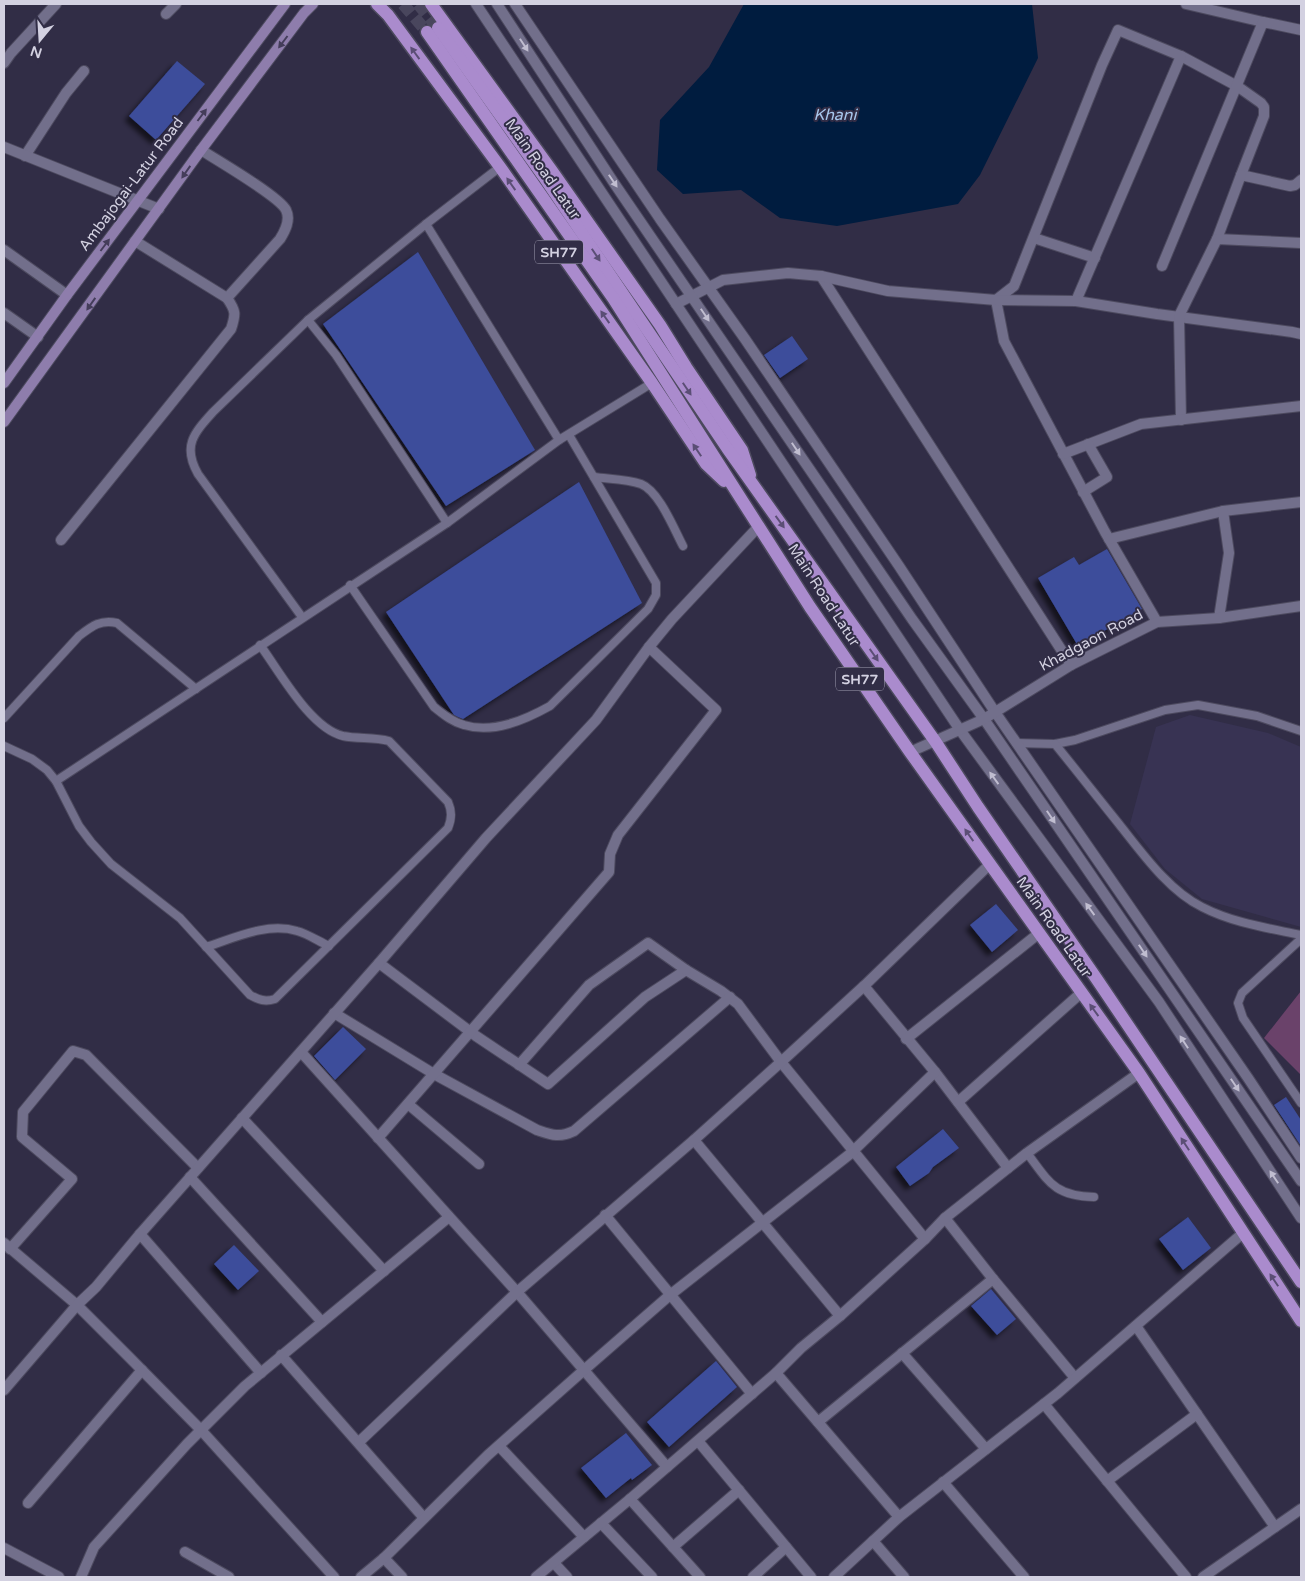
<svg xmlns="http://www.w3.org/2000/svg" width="1305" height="1581" font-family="'Varela Round',sans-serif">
	<defs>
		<filter id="shadow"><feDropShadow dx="-4.5" dy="4.5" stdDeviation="2.5" flood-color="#0009"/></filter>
	</defs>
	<rect width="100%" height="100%" fill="#312d46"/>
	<!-- built -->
	<polygon fill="#383353" points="1190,715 1268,733 1301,747 1301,927 1202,899 1165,869 1130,824 1156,727"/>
	<!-- green -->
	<polygon fill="#6a426a" points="1301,991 1301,1075 1264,1038"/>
	<!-- water -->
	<polygon fill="#001c3f" points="744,4 1032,4 1038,58 980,175 958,204 837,226 780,218 741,190 683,194 657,170 660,120 709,67"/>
	<!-- building -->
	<g fill="#3c4d9b" filter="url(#shadow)">
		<polygon points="177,61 205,84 156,140 129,116"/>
		<polygon points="418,252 535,450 446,506 323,324"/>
		<polygon points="792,336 808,359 780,378 764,355"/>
		<polygon points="579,482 642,603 463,719 458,717 454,715 386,612"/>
		<polygon points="1107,549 1142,609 1078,646 1038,578 1074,557 1079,565"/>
		<polygon points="996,904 1018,930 992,952 970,925"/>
		<polygon points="343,1027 366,1049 335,1080 314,1056"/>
		<polygon points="1286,1097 1301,1120 1301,1146 1274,1105"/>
		<polygon points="943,1129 959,1148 933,1167 929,1173 910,1186 896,1167"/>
		<polygon points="1188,1217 1211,1248 1183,1270 1159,1239"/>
		<polygon points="234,1245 259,1271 238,1290 214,1264"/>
		<polygon points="991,1289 1016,1319 997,1335 971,1306"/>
		<polygon points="716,1361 737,1387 669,1447 647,1422"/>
		<polygon points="626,1433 652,1465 632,1480 631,1478 606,1498 581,1468"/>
	</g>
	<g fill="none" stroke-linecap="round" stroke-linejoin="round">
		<!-- primary-tunnel -->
		<g stroke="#49465d" stroke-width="12" stroke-dasharray="12 6" stroke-linecap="butt">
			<polyline points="403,4 427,32"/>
			<polyline points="418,4 438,28"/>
		</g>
		<!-- service casing -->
		<g stroke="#4d4a5f" stroke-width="10">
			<g id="service">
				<polyline points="426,224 559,440"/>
				<polyline points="308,320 336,355 447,523"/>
				<path d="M594 477C609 479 627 479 641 484 659 491 674 529 683 546"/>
				<path d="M350 585 434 707C443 714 452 722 464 725 493 734 525 720 550 706L648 609 656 595V583L569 435"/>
				<path d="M302 617 198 474C182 446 194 433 213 412L308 320 426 224 500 167"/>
				<path d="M4 718 79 636C92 626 101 619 117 623L196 689"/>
				<polyline points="1016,743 1055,744 1075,740 1165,710 1198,705 1257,716 1301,731"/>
				<path d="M1055 744C1077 771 1098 798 1119 824 1142 853 1169 891 1202 907 1233 923 1268 928 1301 935"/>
				<path d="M4 746 32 759 47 770 56 781 79 826 91 842 111 864 180 918 250 995C259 1000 265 1002 275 999L448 828C452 818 452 811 448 802L389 741C374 737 358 739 343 736 310 728 280 672 260 645"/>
				<polyline points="56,781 447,523 559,440 652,383"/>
				<polyline points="1301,939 1242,993 1238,1003 1243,1018 1301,1103"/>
				<path d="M206 947C234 938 267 922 297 931 308 934 318 941 329 946"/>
				<path d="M1027 1153C1049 1182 1054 1196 1094 1197"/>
			</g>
		</g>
		<!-- minor casing -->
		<g stroke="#4d4a5f" stroke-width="12">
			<g id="minor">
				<polyline points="515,4 660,219 745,339 899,566 995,712 1248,1078 1301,1158"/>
				<polyline points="1186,4 1263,22"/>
				<polyline points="166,14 176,4"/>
				<polyline points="1181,56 1237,86 1261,103 1264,107 1264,116 1241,175 1290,186 1295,185 1301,180"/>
				<polyline points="4,63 11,53 56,4"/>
				<path d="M201 150C217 160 280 197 286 210 291 220 285 231 280 239L227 298"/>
				<polyline points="25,156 66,93 84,71"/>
				<polyline points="1034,238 1095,258"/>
				<polyline points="1217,239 1241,175"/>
				<polyline points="4,250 67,295"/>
				<polyline points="1162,266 1263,22 1301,30"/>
				<polyline points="821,276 1071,665"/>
				<polyline points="1076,301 1181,56 1118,30 1102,65 1014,286 996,300 1004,341 1105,532 1157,622"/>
				<polyline points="676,304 723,280 788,273 821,276 888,291 996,300 1076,301 1157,314 1292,332 1301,334"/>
				<polyline points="4,313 38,337"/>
				<polyline points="1181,420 1179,316 1217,239 1301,243"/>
				<polyline points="1063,454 1141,424 1301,406"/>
				<polyline points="1083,492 1107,477 1088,444"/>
				<polyline points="1109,539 1223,511 1301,502"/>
				<path d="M61 540 231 329C236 314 236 311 227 298L135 241"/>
				<polyline points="1219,618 1229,553 1223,511"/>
				<polyline points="379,963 476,1036 548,1084 645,997 686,970 721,991 738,1004 781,1062 925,1239"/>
				<polyline points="864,986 935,1072 1008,1168"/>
				<path d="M334 1013 434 1074 537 1130C552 1135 559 1138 574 1131L730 997"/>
				<polyline points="906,1039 1038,934"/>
				<polyline points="301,1052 517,1292 667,1467"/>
				<polyline points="519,1065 589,985 648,943 686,970"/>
				<polyline points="958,1102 1081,993"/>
				<polyline points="408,1104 479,1164"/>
				<polyline points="242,1118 384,1271"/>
				<polyline points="378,1138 609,872 610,854 618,835 716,710 649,647"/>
				<polyline points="694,1140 840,1316"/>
				<polyline points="190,1177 322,1322"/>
				<polyline points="605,1215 752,1394"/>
				<polyline points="945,1218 993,1279 1075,1378"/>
				<polyline points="140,1234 261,1373"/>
				<polyline points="4,1243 77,1305 130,1358 201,1430 334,1577"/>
				<polyline points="10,1249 72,1179 22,1137 23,1112 73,1051 86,1055 198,1168"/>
				<polyline points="1136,1326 1275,1527"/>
				<polyline points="902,1353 986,1449"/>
				<polyline points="281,1355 424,1518"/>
				<polyline points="776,1373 899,1517"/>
				<polyline points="4,1390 77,1305 96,1287 140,1234 379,963 486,838 596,720 649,647 672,619 759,526"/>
				<polyline points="1044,1404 1186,1577"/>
				<polyline points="818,1422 993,1279"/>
				<polyline points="698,1441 811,1577"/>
				<polyline points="359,1442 517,1292 694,1140 781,1062 864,986 990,864"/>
				<polyline points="499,1446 584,1537"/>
				<polyline points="1107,1481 1197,1414"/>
				<polyline points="943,1482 1024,1577"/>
				<polyline points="630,1499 700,1577"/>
				<polyline points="28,1503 142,1370"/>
				<polyline points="601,1523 652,1577"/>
				<polyline points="873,1541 904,1577"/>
				<polyline points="673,1547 739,1490"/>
				<polyline points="4,1548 59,1577"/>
				<polyline points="185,1552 229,1577"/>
				<polyline points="384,1558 402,1577"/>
				<polyline points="554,1563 567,1577"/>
				<polyline points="81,1577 94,1547 187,1444 245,1386 449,1217"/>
				<polyline points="361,1577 384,1558 488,1455 584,1370 670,1295 850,1154 935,1072"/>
				<polyline points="536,1577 630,1499 776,1373 801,1348 840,1316 925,1239 945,1218 1027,1153 1139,1073"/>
				<polyline points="753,1577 786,1547"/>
				<polyline points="834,1577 899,1517 1058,1393 1243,1233"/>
				<polyline points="1203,1577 1301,1509"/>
			</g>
		</g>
		<!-- tertiary casing -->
		<g stroke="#4d4a5f" stroke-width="12">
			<g id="tertiary">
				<polyline points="476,4 960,730 1159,1002 1301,1218"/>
				<polyline points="497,4 614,183 912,619 984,719 1301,1181"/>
				<polyline points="4,147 159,209"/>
				<polyline points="910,752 984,719 1071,665 1157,622 1219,618 1301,606"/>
			</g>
		</g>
		<!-- secondary casing -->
		<g stroke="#4d4a5f" stroke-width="12">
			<g id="secondary">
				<polyline points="4,383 67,295 285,4"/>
				<polyline points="4,422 201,150 304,13 313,4"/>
			</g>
		</g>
		<!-- primary casing -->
		<g stroke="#4d4a5f" stroke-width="15">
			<g id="primary">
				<polyline points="377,4 388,15 500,167 652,383 706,464 724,481"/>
				<polyline points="431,4 552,171 660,325 686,367 742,450 750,475"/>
				<polyline points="438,28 544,177 727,448 935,741 978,807 1096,978 1301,1282"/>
				<polyline points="427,32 613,298 810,607 910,752 1139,1073 1301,1321"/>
			</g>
		</g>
		<!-- service -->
		<use href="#service" stroke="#726f8b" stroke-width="8"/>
		<!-- minor -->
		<use href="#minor" stroke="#726f8b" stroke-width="10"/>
		<!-- tertiary -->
		<use href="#tertiary" stroke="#726f8b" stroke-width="10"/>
		<!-- secondary -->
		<use href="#secondary" stroke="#8e7dac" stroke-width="10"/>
		<!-- primary -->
		<use href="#primary" stroke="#aa8bcd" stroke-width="12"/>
	</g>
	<!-- one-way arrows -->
	<defs><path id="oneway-solid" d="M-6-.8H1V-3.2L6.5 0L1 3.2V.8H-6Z" transform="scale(1.25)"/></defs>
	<g fill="#443d5a">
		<use href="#oneway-solid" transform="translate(283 42) rotate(127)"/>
		<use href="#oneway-solid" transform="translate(202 115) rotate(-53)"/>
		<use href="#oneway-solid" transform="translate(186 172) rotate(125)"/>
		<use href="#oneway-solid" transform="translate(105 245) rotate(-53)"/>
		<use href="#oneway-solid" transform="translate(91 304) rotate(125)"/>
	</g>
	<g fill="#c0bdd0">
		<use href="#oneway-solid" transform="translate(524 45) rotate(57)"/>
		<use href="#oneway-solid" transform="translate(613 181) rotate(56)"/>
		<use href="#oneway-solid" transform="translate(705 315) rotate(56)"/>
		<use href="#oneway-solid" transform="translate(796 449) rotate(56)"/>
		<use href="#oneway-solid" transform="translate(994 778) rotate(-126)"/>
		<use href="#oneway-solid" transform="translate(1051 817) rotate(56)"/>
		<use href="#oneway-solid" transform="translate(1090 909) rotate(-126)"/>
		<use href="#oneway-solid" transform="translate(1143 951) rotate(56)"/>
		<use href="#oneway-solid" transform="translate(1184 1042) rotate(-123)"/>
		<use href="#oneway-solid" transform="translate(1235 1085) rotate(56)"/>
		<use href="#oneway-solid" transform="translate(1274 1177) rotate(-124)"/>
	</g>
	<g fill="#5b4e75">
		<use href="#oneway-solid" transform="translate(415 53) rotate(-126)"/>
		<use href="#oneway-solid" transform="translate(511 184) rotate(-125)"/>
		<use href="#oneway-solid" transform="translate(596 255) rotate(56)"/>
		<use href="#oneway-solid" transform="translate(605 317) rotate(-125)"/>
		<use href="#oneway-solid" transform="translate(687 389) rotate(56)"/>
		<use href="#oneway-solid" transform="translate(697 450) rotate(-124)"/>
		<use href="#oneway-solid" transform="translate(780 522) rotate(54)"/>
		<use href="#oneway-solid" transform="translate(874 655) rotate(55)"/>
		<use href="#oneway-solid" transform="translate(969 835) rotate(-125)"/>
		<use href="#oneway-solid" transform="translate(1094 1010) rotate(-126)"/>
		<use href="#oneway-solid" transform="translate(1185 1144) rotate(-123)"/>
		<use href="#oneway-solid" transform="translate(1274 1280) rotate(-124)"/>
	</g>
	<g text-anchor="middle" stroke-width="4" stroke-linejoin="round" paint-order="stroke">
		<!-- shield labels -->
		<g fill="#312d46" stroke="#a2a0b2" stroke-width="1">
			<rect x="535" y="240.5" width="48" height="23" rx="4"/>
			<rect x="836" y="667.5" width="48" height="23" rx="4"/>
		</g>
		<g font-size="14" font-weight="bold" fill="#d3d1e1">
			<text x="559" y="257">SH77</text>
			<text x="860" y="684">SH77</text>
		</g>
		<!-- street labels -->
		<g font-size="15" fill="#d3d1e1" stroke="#312d46">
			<text transform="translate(543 169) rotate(55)" y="5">Main Road Latur</text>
			<text transform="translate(131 184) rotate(-53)" y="5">Ambajogai-Latur Road</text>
			<text transform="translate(824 595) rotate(57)" y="5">Main Road Latur</text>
			<text transform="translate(1091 640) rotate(-28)" y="5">Khadgaon Road</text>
			<text transform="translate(1054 927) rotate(55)" y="5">Main Road Latur</text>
		</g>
		<!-- water labels -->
		<g font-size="16" font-style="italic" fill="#a7c6ec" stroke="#312d46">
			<text x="835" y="120">Khani</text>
		</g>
	</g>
	<!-- border -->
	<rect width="1305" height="1581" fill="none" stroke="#d3d1e1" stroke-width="10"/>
	<!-- north arrow -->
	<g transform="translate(40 40) rotate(198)" stroke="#312d46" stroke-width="4" paint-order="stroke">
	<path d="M0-4L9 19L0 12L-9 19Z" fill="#d3d1e1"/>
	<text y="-8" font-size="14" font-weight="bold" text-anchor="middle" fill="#d3d1e1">N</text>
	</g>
</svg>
